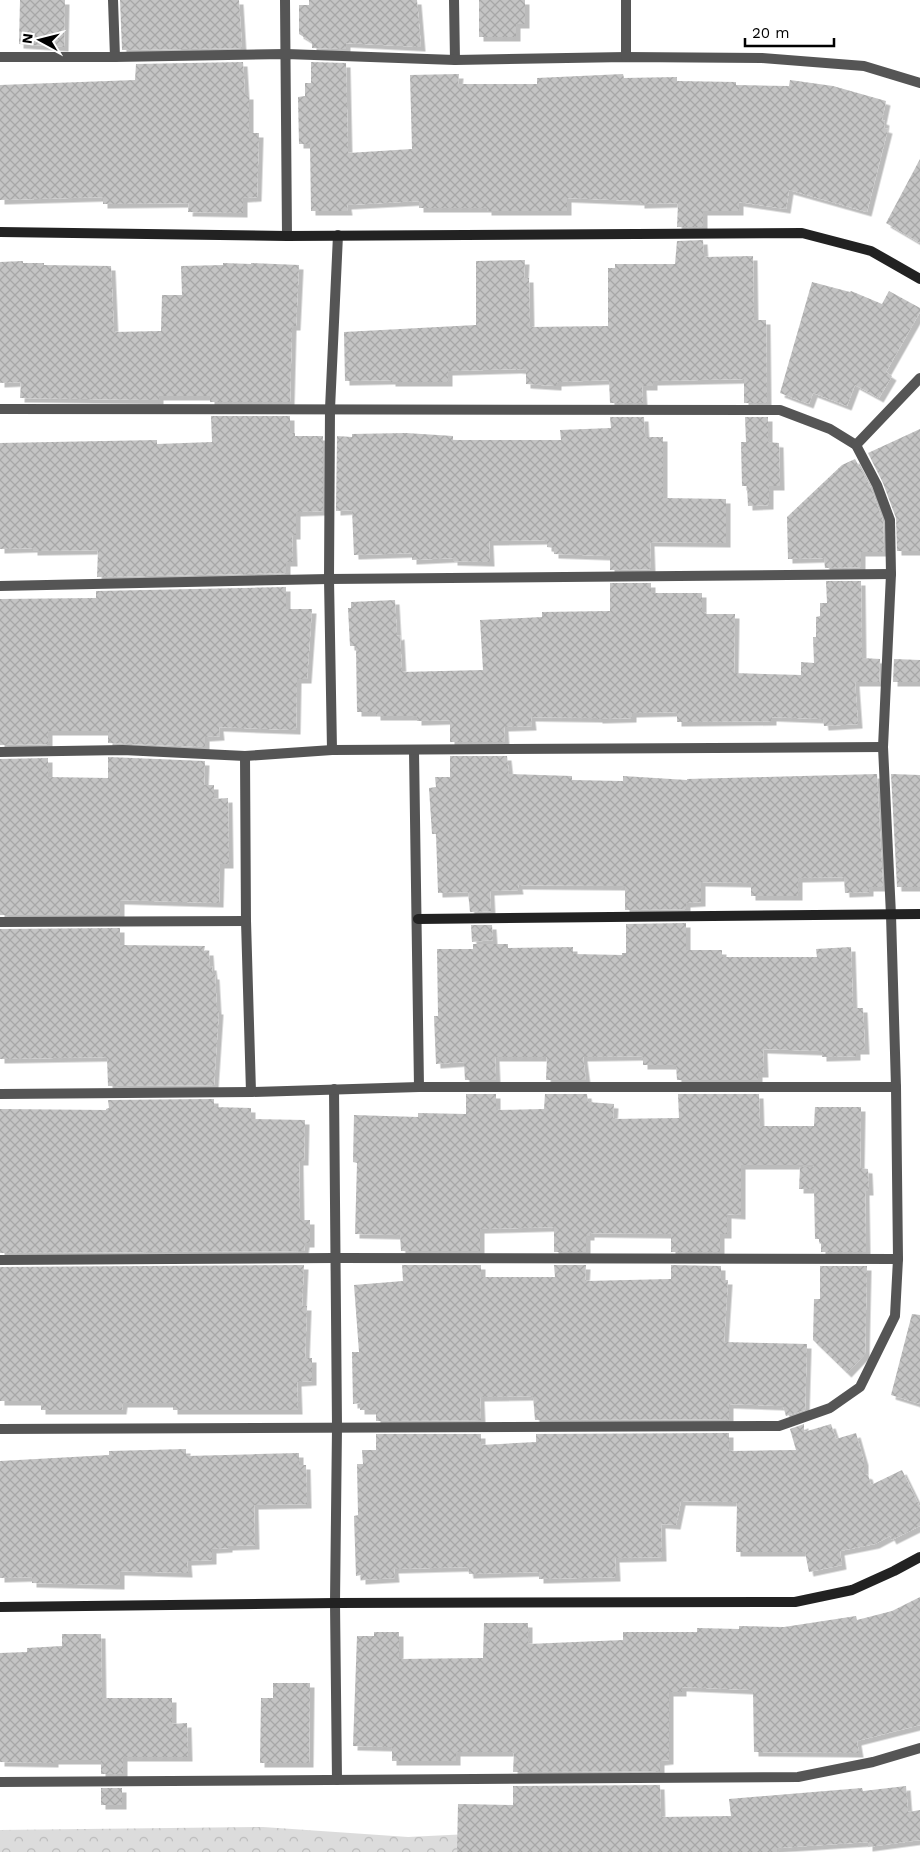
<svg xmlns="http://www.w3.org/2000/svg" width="920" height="1852" font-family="'Work Sans',sans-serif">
	<defs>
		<pattern id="forest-crowns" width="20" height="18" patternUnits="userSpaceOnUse" patternTransform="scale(1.25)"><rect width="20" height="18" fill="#dcdcdc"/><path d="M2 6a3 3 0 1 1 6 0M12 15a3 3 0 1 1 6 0" fill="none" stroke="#bbb"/></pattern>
		<pattern id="building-cross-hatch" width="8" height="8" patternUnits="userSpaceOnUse" patternTransform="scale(1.25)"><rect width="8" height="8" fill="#c4c4c4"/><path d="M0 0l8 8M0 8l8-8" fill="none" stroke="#a7a7a7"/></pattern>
		<filter id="shadow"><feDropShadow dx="4.5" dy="4.5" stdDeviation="0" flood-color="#0004"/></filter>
	</defs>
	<rect width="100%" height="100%" fill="#fff"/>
	<!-- forest -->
	<polygon fill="url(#forest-crowns)" points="263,1827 408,1837 609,1827 608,1852 0,1852 0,1830"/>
	<!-- building -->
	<g fill="url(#building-cross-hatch)" filter="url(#shadow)">
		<polygon points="20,0 65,0 64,47 19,44"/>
		<polygon points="120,0 239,0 242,48 122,50"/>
		<polygon points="309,0 417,0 421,47 346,43 346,49 312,48 312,42 299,34 299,5 309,5"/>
		<polygon points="479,0 525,0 525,24 516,24 516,37 479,37"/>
		<polygon points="243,62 245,95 249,95 249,133 259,133 257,197 243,198 243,213 188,212 189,203 103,204 103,197 0,200 0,85 135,80 136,64"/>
		<polygon points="311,62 346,63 348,153 412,149 410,75 459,74 458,84 537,84 537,78 623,74 624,78 677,77 677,81 736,82 736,85 789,86 790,80 833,86 886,101 882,120 885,121 884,128 888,129 867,212 789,190 786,209 739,202 739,211 703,211 703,227 677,227 678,203 640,204 640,201 567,198 567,211 487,211 487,208 419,208 419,201 347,205 348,211 311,211 310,144 299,144 298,97 305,96 305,83 311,83"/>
		<polygon points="920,159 920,243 886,223"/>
		<polygon points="703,240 704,257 753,256 754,320 766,320 767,403 744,403 744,379 653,381 653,386 642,386 643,403 610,403 609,380 557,382 557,386 526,384 526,370 517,369 448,371 448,382 391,382 391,380 345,381 344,332 476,325 476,261 525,260 524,278 529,278 530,327 608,326 608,268 615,268 615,264 675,264 677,241"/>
		<polygon points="23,261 23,263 44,263 44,265 111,266 114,332 161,331 162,295 182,295 181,266 223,265 223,263 251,264 251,263 299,265 296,326 292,326 290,402 210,402 210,396 159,396 159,400 20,398 21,382 0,383 0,262"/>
		<polygon points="812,282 850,292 851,291 882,304 889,291 920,308 920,312 886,372 892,376 879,398 855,385 847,406 813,393 809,404 780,393"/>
		<polygon points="211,416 290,416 290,433 295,433 295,436 323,436 323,511 296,512 296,535 292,535 293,562 286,562 286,573 97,577 98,550 33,551 33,548 0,549 0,443 157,440 157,444 212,442"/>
		<polygon points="610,417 644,417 645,437 663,437 663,498 726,499 726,543 650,542 651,569 610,570 610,556 554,554 554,548 547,547 547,540 489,541 490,562 453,561 453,558 412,560 412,553 354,555 352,510 336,511 337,436 352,437 352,434 406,433 453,436 453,440 561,440 560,430 611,428"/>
		<polygon points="745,417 768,417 768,442 779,443 780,486 769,486 769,505 748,506 747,486 742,486 741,442 746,442"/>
		<polygon points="920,429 920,551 897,551 896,518 883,483 868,453"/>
		<polygon points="855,459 871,488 883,521 884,552 861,552 861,567 825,568 824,558 788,559 787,517 842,465"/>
		<polygon points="826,581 861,581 862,658 880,659 879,682 855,682 858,724 824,726 823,719 772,717 772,721 677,722 677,712 632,713 632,718 598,719 598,718 531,717 532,726 504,727 505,742 450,742 450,720 417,721 417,716 376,716 376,712 357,712 356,646 350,646 348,608 351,608 351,602 395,600 397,636 400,635 402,672 483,670 480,620 542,617 542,612 610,611 610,583 651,583 651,593 702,593 702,612 705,612 706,614 735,614 734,673 801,675 801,662 814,663 813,637 816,637 816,617 820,616 820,603 827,603"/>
		<polygon points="286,587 286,609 312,609 307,679 297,679 296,730 219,727 220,736 205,737 205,747 108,743 108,731 48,731 48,744 0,745 0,599 96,598 96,591"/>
		<polygon points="894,659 920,660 920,682 893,682"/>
		<polygon points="450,756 507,756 509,774 572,776 572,780 623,781 623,776 687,780 687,779 877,774 883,887 869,887 869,892 845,893 844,877 798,878 798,896 751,896 751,883 701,882 701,902 686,903 686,909 625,910 625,886 518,885 519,890 490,891 491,911 470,912 468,892 438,893 436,834 432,834 429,788 436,787 435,777 450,777"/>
		<polygon points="108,757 205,761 204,785 214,785 214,799 228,798 229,864 220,864 219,903 120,900 120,915 0,915 0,759 48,758 48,777 108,778"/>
		<polygon points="891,774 920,775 920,887 897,887"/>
		<polygon points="686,923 686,950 722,950 722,957 817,957 816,949 851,947 853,1008 863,1008 865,1050 856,1050 856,1056 822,1057 822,1051 763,1049 764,1073 758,1073 758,1080 677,1080 676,1065 643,1065 643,1056 583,1057 586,1080 546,1080 547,1057 495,1057 496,1080 465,1080 464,1062 436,1064 434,1016 438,1016 437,949 473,949 473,944 508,944 508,948 573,947 573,954 622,955 622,953 626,953 626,924"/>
		<polygon points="471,925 492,925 493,940 472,942"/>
		<polygon points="120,928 120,945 205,946 204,951 209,951 210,966 212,966 213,975 215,975 217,1010 219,1010 214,1085 108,1086 107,1057 0,1059 0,929"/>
		<polygon points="466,1094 496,1094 496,1110 544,1109 545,1094 587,1094 588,1102 614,1104 613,1119 679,1118 678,1094 759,1094 760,1126 814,1126 815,1107 861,1107 860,1168 868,1169 869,1191 865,1191 866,1252 821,1252 821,1242 819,1242 819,1239 815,1239 814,1189 799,1189 800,1167 814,1167 814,1165 741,1165 741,1215 727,1214 727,1234 720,1234 720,1252 671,1252 671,1234 590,1233 590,1236 586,1236 586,1252 554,1252 554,1227 480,1229 480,1251 401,1251 400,1235 355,1234 357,1163 353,1162 354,1115 418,1117 418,1113 466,1114"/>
		<polygon points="214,1099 214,1107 251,1108 251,1119 305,1120 304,1161 299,1161 300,1220 310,1220 310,1243 305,1243 304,1251 0,1253 0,1109 106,1110 106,1109 109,1108 108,1100"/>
		<polygon points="304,1265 302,1306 307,1306 305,1358 312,1358 312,1381 297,1382 298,1410 173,1410 173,1403 123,1403 122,1410 41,1410 41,1401 0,1401 0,1267"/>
		<polygon points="402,1265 481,1265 481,1277 555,1277 554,1265 586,1265 585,1281 671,1279 671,1265 721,1266 721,1280 728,1280 724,1342 807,1344 805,1410 786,1416 783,1406 729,1404 729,1419 535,1420 533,1396 480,1397 481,1420 376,1421 376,1410 360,1410 360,1403 353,1404 352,1352 359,1352 354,1285 403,1281"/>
		<polygon points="820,1266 867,1266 865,1354 847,1373 813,1340 814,1299 820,1299"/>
		<polygon points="912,1314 920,1315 920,1404 891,1395"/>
		<polygon points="804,1424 804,1432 831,1424 836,1439 856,1433 864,1461 864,1474 868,1475 871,1485 902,1470 920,1507 920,1526 892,1540 890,1536 875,1544 840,1551 842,1565 809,1572 805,1552 736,1552 737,1502 681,1501 676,1525 661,1524 662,1557 615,1558 616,1577 539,1579 539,1572 469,1574 468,1567 394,1569 395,1578 361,1580 361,1575 356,1576 354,1516 358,1515 357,1464 363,1464 362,1450 376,1450 376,1434 481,1434 481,1445 536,1442 536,1434 729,1433 729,1451 796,1450 790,1429"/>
		<polygon points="186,1449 186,1456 299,1453 299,1465 306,1465 307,1504 254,1505 255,1545 228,1546 228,1548 212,1549 212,1560 187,1561 188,1573 120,1571 120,1585 32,1583 32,1577 0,1578 0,1461 109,1455 109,1451"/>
		<polygon points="920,1597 920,1725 857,1741 859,1753 754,1752 753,1690 682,1687 682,1692 669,1692 669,1760 660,1761 660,1771 513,1772 514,1752 456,1752 456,1761 392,1761 392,1747 353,1746 357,1636 374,1636 374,1632 399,1632 399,1659 483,1658 484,1623 528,1623 528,1644 623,1640 623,1632 697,1632 697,1628 739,1629 739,1626 784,1627 856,1616 857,1620 892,1611"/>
		<polygon points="62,1634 101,1634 102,1698 172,1698 172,1724 187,1723 188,1757 123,1757 123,1774 101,1774 101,1760 54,1760 54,1763 0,1762 0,1653 27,1652 27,1648 62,1646"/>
		<polygon points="273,1683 310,1683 309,1763 260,1763 261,1698 273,1698"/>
		<polygon points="660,1785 661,1817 731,1816 729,1799 862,1788 863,1791 906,1786 908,1812 920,1810 920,1840 868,1847 868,1842 777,1848 777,1852 457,1852 458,1804 513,1805 513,1786"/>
		<rect x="101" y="1788" width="21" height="17"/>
	</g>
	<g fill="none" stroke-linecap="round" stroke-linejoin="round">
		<!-- street -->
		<g stroke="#555" stroke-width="10">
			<polyline points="113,0 115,57"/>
			<polyline points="285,0 287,236"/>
			<polyline points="454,0 455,60"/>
			<polyline points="0,57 115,57 286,54 455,60 626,57 762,58 864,66 920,83"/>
			<polyline points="626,57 626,0"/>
			<polyline points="0,409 780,410 830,429 856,445 877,485 890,520 891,574 883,747 891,915 896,1087 898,1259 895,1316 860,1387 830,1408 779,1426 0,1429"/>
			<polyline points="856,445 920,378"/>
			<polyline points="0,586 329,579 891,574"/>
			<polyline points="332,750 329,579 330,409 338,235"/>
			<polyline points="414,751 419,1087"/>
			<polyline points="0,752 123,750 245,756 332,750 883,747"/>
			<polyline points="245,756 246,921 251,1092"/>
			<polyline points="0,922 246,921"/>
			<polyline points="334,1089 337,1427 335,1603 337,1780"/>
			<polyline points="0,1094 251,1092 419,1087 896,1087"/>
			<polyline points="0,1260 334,1258 898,1259"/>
			<polyline points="0,1782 798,1777 873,1762 920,1748"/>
		</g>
		<!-- secondary -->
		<g stroke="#222" stroke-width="10">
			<polyline points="0,232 287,236 802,233 871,251 920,279"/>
			<polyline points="418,919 920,914"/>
			<polyline points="0,1607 335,1603 795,1602 852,1590 894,1571 920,1557"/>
		</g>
	</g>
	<!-- north arrow -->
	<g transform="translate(40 40) rotate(277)" stroke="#ffffff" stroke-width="4" paint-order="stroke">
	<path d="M0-4L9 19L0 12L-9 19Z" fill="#000000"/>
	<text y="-8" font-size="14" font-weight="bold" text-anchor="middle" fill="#000000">N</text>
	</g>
	<!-- scale -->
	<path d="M745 38v8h89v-8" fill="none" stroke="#000000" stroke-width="2.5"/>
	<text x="752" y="38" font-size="15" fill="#000000" stroke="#ffffff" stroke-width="4" paint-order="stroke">20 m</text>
</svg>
